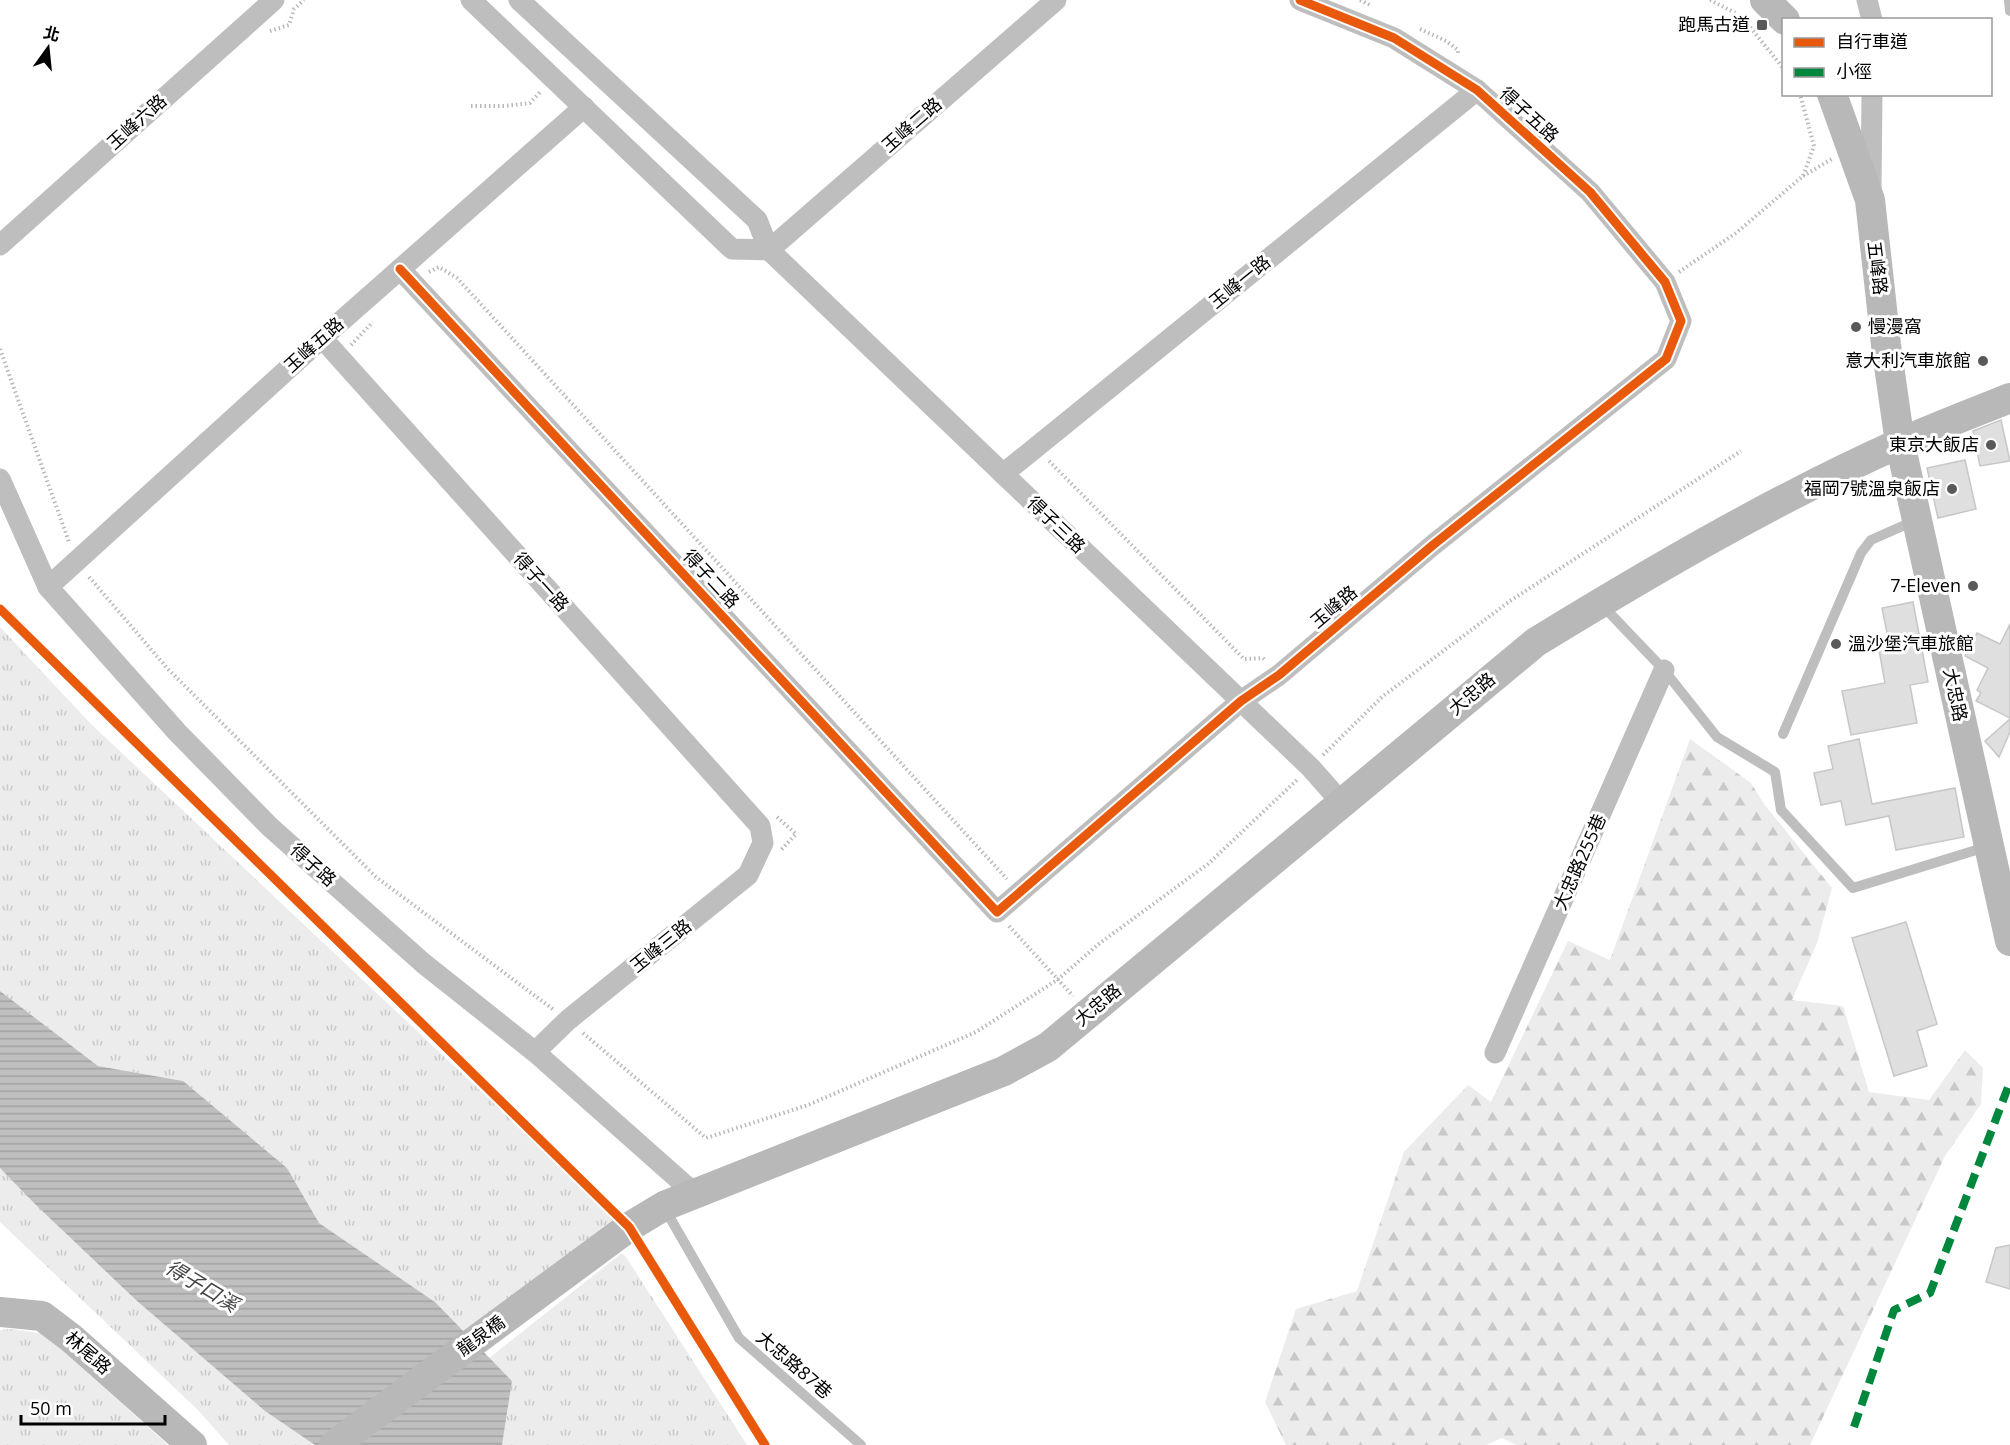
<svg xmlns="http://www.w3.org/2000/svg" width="2010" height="1445" font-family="'Open Sans','Noto Sans TC',sans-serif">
	<defs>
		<pattern id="grass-tufts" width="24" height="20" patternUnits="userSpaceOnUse" patternTransform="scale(1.5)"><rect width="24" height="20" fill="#ececec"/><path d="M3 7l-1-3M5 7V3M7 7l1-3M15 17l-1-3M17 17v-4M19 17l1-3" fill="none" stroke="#c9c9c9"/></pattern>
		<pattern id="forest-firs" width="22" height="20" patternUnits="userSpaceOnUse" patternTransform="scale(1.5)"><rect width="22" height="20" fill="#ececec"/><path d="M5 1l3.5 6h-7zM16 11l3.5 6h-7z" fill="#c9c9c9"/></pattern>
		<pattern id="water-rules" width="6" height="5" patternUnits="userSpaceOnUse" patternTransform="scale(1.5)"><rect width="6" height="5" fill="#bfbfbf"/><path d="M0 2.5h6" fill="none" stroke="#a2a2a2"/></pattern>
	</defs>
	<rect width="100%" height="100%" fill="#fff"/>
	<!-- grass -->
	<g fill="url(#grass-tufts)">
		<polygon points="0,627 91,724 622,1224 465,1333 435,1302 319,1223 287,1168 183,1081 98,1066 0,991"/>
		<polygon points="0,1168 137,1301 265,1410 315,1445 229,1445 198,1410 0,1222"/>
		<polygon points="622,1253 626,1257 747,1445 502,1445 512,1381 489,1358"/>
		<polygon points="12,1329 44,1334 168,1445 0,1445 0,1330"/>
	</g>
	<!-- forest -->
	<polygon fill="url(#forest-firs)" points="1690,739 1751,783 1764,804 1832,888 1817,943 1792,1000 1843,1006 1869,1092 1929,1100 1965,1050 1983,1068 1981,1104 1945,1156 1810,1445 1516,1445 1502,1438 1486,1445 1286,1445 1265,1402 1296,1309 1357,1291 1404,1152 1468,1085 1491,1102 1568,941 1610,960"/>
	<!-- water -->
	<polygon fill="url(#water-rules)" points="0,991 98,1066 183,1081 287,1168 319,1223 435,1302 512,1381 502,1445 315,1445 265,1411 137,1301 35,1204 0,1168"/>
	<!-- building -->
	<g fill="#dfdfdf" stroke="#c7c7c7" stroke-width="1.5">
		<polygon points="2001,420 2010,461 1980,466 1973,431"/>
		<polygon points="1965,460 1976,509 1938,518 1927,468"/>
		<polygon points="1913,602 1928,682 1910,685 1917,723 1851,735 1842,691 1885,683 1879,650 1890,648 1882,608"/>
		<polygon points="2010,624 2010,718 1976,701 1981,693 1977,690 1988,668 1965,656 1977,633 2000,644"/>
		<polygon points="2010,719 2010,732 1999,757 1985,741"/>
		<polygon points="1859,739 1872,804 1955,788 1964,837 1896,850 1889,816 1846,825 1841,801 1821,805 1814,773 1833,769 1828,746"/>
		<polygon points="1906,922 1937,1024 1917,1031 1927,1066 1894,1076 1852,938"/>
		<polygon points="2010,1245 2010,1289 1986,1282 1996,1248"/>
	</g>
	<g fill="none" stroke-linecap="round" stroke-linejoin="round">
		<!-- path -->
		<g stroke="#b9b9b9" stroke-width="4" stroke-dasharray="1.5 3" stroke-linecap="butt">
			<polyline points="1360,0 1372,6"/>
			<polyline points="1710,0 1741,16 1784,69"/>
			<polyline points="1420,29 1446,41 1458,50 1458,55"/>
			<polyline points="270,31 289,25 294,9 304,0"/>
			<polyline points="471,106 504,106 530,103 541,91"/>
			<polyline points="1803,176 1832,159"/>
			<polyline points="429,272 439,267 457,278 1007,879"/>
			<polyline points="1679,272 1736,233 1803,176 1814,146 1800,94"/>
			<polyline points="351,345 373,322"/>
			<polyline points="0,349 69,542"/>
			<polyline points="1049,461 1244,659 1263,658 1266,661"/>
			<polyline points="89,577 167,668 376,877 554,1010"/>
			<polyline points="1323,755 1383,696 1510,601 1741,451"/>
			<polyline points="777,817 796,834 781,850"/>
			<polyline points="1009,926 1073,996"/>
			<polyline points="583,1033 706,1138 808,1105 976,1032 1057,980 1100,943 1208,864 1298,779"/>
		</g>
		<!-- lane -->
		<g stroke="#bebebe" stroke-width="10">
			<polyline points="2009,0 2010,11"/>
			<polyline points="1602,605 1664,670 1717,737 1775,772 1781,810 1853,888 1986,847"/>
			<polyline points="1783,734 1861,553 1871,540 1914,521"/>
			<polyline points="665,1209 739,1338 861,1445"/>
		</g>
		<!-- street -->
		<g stroke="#bebebe" stroke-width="21">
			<polyline points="471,0 732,249 769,250"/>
			<polyline points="519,0 757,220 769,250 1311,768 1341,802"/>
			<polyline points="1867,0 1872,20"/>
			<polyline points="1871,187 1872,94"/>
			<polyline points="0,245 274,0"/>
			<polyline points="769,250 1056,0"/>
			<polyline points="400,269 997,912 1241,701 1279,675 1433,545 1666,359 1681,321 1665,282 1590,192 1477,90 1394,38 1300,0"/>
			<polyline points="322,338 760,826 763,843 748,875 568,1020 535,1052"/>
			<polyline points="1003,474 1477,90"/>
			<polyline points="0,479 48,587 177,732 270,827 423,963 535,1052 694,1193"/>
			<polyline points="48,587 322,338 584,107"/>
			<polyline points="1495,1053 1664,670"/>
		</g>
		<!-- secondary -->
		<g stroke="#b8b8b8" stroke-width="30">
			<polyline points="1765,0 1785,20"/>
			<polyline points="1832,94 1870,200 1886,345 1900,443 2010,941"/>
			<polyline points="0,1312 42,1316 71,1338 192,1445"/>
			<path d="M334 1445 629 1227 664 1206 1004 1071 1048 1047 1536 642C1652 571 1775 499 1900 443 1936 427 1973 413 2010 398"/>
		</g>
		<!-- quiet -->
		<polyline stroke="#00873e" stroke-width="8" stroke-dasharray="15 8" stroke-linecap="butt" points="1854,1427 1894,1310 1930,1293 2010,1082"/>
		<!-- cycleway casing -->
		<g stroke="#fff" stroke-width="13">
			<g id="cycleway">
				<polyline points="400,269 997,912 1241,701 1279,675 1433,545 1666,359 1681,321 1665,282 1590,192 1477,90 1394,38 1300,0"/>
				<polyline points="0,609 629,1227 765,1445"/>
			</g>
		</g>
		<!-- cycleway -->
		<use href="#cycleway" stroke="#e8590c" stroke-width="9"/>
	</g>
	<!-- markers -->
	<g fill="#595959" stroke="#fff" stroke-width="2">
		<rect x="1756" y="19" width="12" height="12" rx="3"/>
		<circle cx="1856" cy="327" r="6"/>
		<circle cx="1983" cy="361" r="6"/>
		<circle cx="1991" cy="445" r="6"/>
		<circle cx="1952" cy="489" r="6"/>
		<circle cx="1973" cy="586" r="6"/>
		<circle cx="1836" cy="644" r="6"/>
	</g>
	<g text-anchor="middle" stroke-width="6" stroke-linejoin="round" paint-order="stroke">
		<!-- poi labels -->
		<g font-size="18" fill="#000" stroke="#fff" text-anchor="end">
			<text x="1750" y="31">跑馬古道</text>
			<text x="1868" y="333" text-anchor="start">慢漫窩</text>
			<text x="1971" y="367">意大利汽車旅館</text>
			<text x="1979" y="451">東京大飯店</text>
			<text x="1940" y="495">福岡7號溫泉飯店</text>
			<text x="1961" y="592">7-Eleven</text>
			<text x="1848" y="650" text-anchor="start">溫沙堡汽車旅館</text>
		</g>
		<!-- street labels -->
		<g font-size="18" fill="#000" stroke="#fff">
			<text transform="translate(1529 115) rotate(42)" y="6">得子五路</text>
			<text transform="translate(137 122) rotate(-42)" y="6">玉峰六路</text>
			<text transform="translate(912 125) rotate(-41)" y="6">玉峰二路</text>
			<text transform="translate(1877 268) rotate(83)" y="6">五峰路</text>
			<text transform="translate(1240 282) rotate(-39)" y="6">玉峰一路</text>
			<text transform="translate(314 345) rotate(-42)" y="6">玉峰五路</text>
			<text transform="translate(1056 525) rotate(44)" y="6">得子三路</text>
			<text transform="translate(711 579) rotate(47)" y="6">得子二路</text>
			<text transform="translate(541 582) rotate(48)" y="6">得子一路</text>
			<text transform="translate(1334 607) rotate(-40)" y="6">玉峰路</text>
			<text transform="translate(1472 694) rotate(-40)" y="6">大忠路</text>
			<text transform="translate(1955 695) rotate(78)" y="6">大忠路</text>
			<text transform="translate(1580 862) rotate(-66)" y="6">大忠路255巷</text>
			<text transform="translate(313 865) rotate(42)" y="6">得子路</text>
			<text transform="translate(661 946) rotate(-39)" y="6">玉峰三路</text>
			<text transform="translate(1098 1005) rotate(-40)" y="6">大忠路</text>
			<text transform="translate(481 1336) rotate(-36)" y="6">龍泉橋</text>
			<text transform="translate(88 1353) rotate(41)" y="6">林尾路</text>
			<text transform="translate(794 1365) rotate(41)" y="6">大忠路87巷</text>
		</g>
		<!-- water labels -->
		<g font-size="20" font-style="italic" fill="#444" stroke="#fff">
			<text transform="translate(202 1286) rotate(31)" y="7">得子口溪</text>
		</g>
	</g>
	<!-- legend -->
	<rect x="1782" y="18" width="210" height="78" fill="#ffffff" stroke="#999999" stroke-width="1.5"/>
	<rect x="1794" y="38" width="30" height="9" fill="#e8590c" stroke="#999999" stroke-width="1.5"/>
	<text x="1836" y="48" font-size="18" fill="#000000">自行車道</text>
	<rect x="1794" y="68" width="30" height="9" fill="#00873e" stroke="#999999" stroke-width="1.5"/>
	<text x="1836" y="78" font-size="18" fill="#000000">小徑</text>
	<!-- north arrow -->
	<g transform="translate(48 48) rotate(15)" stroke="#ffffff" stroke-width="4.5" paint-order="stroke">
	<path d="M0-4.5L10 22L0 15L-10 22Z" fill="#000000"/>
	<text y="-9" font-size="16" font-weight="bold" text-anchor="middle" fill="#000000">北</text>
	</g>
	<!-- scale -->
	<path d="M21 1415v9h144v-9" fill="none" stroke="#000000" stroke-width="3"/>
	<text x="30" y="1415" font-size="18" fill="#000000" stroke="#ffffff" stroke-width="4.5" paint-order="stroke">50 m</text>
</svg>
